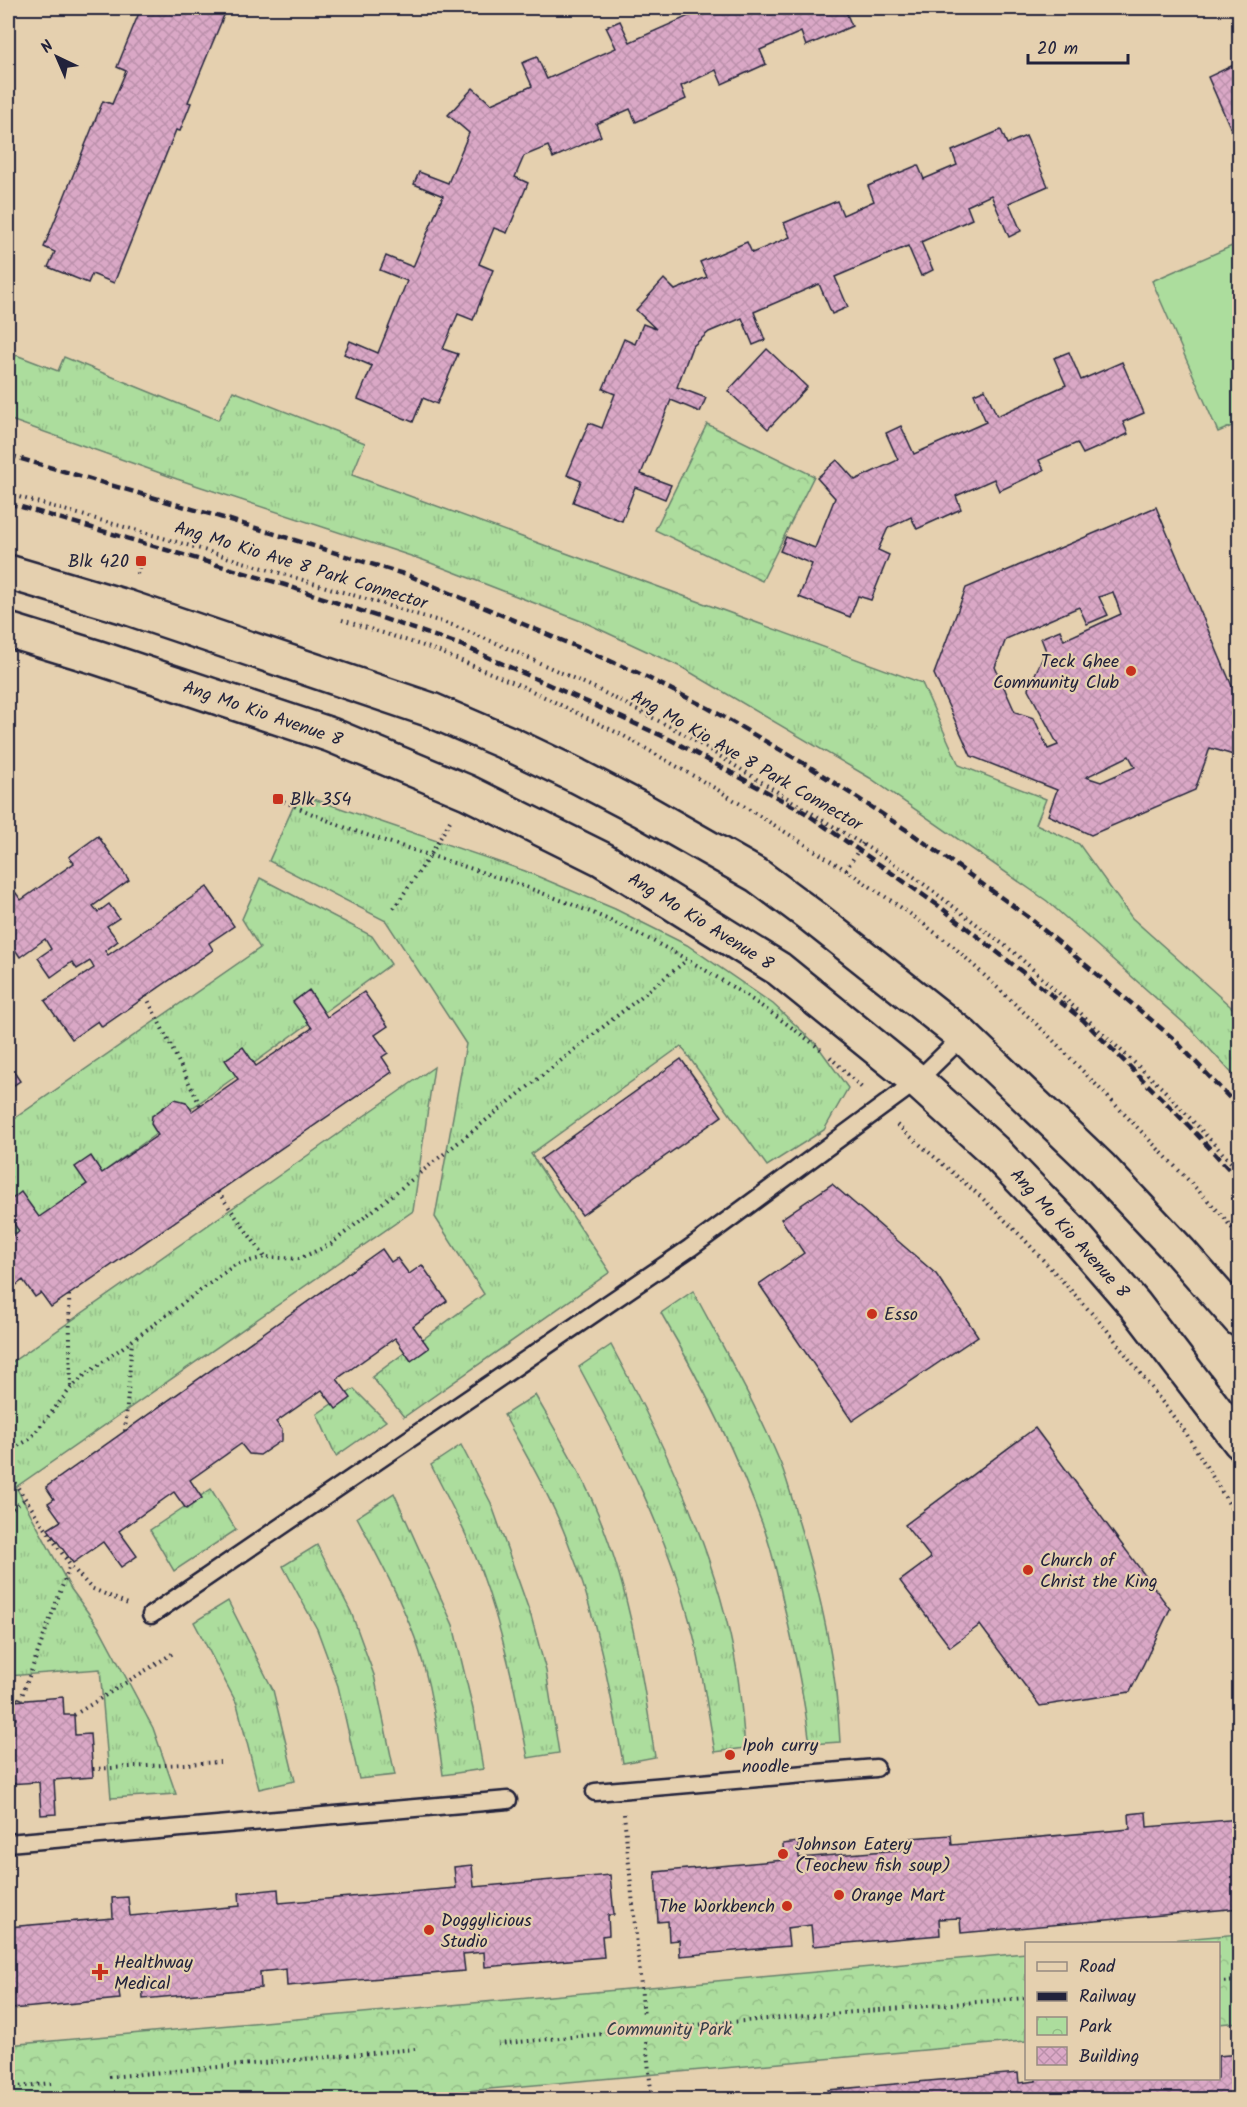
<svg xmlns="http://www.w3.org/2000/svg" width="1247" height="2107" font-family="Kalam,sans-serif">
	<defs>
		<pattern id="grass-tufts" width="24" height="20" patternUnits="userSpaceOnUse" patternTransform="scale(1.5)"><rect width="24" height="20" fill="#acdd9d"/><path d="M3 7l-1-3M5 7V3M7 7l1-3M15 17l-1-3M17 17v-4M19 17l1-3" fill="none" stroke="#94bd88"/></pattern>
		<pattern id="park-crowns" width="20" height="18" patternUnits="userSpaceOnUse" patternTransform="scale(1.5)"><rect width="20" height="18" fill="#acdd9d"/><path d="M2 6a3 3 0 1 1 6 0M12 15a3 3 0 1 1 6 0" fill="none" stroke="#94bd88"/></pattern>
		<pattern id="building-cross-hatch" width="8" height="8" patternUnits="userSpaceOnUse" patternTransform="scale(1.5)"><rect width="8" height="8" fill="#daa8c6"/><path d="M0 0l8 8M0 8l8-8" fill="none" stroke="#bb90ab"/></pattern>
	</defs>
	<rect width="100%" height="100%" fill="#e5d0af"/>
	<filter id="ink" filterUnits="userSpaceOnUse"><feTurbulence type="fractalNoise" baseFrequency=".0167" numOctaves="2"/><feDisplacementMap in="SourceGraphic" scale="12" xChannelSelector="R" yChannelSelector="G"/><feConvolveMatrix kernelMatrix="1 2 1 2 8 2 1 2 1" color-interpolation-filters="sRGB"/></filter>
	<g filter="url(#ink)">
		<!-- grass -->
		<g fill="url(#grass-tufts)" stroke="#67806c" stroke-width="1.5">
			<polygon points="16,355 58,371 64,357 218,420 233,391 365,443 352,475 922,683 959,765 1046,799 1036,824 1079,844 1132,918 1239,1014 1239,1081 1194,1032 1047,901 870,778 683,668 586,623 423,560 177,479 8,419 8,376"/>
			<polygon points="299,794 525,871 615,909 687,945 773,1004 817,1045 848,1088 824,1130 767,1166 681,1046 531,1154 610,1272 404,1417 372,1377 484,1294 435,1217 466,1044 386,921 269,861"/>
			<polygon points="260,878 372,936 391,964 8,1241 8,1123 260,948 242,919"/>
			<polygon points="434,1067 413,1211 16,1487 71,1589 100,1629 153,1728 176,1794 111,1798 100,1669 8,1676 8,1365"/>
			<path d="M693 1291C723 1347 755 1403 780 1462 788 1481 793 1503 799 1523 822 1599 836 1662 840 1742L810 1744C804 1697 795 1652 784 1606 779 1581 773 1555 765 1531 737 1455 702 1383 661 1313Z"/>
			<path d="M611 1345C665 1445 719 1559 737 1671 741 1697 743 1723 745 1748L715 1752C707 1708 702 1664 690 1622 666 1531 623 1449 579 1367Z"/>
			<polygon points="354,1389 386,1421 336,1456 317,1414"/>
			<path d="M535 1395C560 1438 587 1482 604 1529 632 1602 643 1681 655 1757L623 1763C610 1688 596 1613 568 1542 551 1497 527 1457 504 1415Z"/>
			<path d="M461 1445 491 1503 531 1616 546 1671 559 1753 528 1758C516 1694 503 1630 480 1568 467 1533 448 1499 431 1465Z"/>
			<polygon points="211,1489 236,1530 174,1571 150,1530"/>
			<path d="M394 1493 453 1625 473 1709 483 1769 443 1775C437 1729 431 1682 415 1638 399 1596 378 1557 357 1517Z"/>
			<polygon points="317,1545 351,1612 374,1675 395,1775 359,1779 338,1686 317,1629 283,1566"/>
			<polygon points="228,1601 273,1690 295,1781 259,1789 237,1704 194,1622"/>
		</g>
		<!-- park -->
		<g fill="url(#park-crowns)" stroke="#67806c" stroke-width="1.5">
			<polygon points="707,424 814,476 762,581 655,530"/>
			<polygon points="1239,1934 1239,2022 1219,2024 1218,1944 1137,1943"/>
			<polygon points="1026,1953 1026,2041 378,2099 8,2099 8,2045"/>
		</g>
		<!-- pitch -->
		<polygon fill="#acdd9d" stroke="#67806c" stroke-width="1.5" points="1239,243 1239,423 1218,432 1152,281"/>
		<!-- building -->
		<g fill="url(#building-cross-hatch)" stroke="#22223b" stroke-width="1.5" fill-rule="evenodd">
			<polygon points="141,8 227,8 188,102 191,103 180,131 176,130 114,283 92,274 88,283 48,267 55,252 44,247 103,101 112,104 126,71 117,67"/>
			<polygon points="696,8 856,8 846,12 852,26 806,46 801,32 760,50 766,64 722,84 716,70 681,86 686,99 636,122 630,109 596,124 601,136 553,158 548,146 524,156 515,177 528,183 507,233 494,228 479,264 493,270 473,320 458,314 443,349 458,354 437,404 423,398 413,422 358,399 372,366 344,354 350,341 378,353 407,281 380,270 386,256 413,267 443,196 414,184 419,172 448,183 469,133 448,115 473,88 491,104 532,86 522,63 537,57 547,79 616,48 606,27 620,21 630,42 698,12"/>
			<polygon points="1240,62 1240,133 1234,136 1208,77"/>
			<polygon points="1001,130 1007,144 1026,136 1048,186 1009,203 1021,231 1009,237 991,195 967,206 972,219 921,242 933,270 921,276 908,246 835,277 848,307 832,314 819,284 754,312 765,340 753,345 742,318 709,332 692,347 677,387 706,398 700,412 671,400 641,474 671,485 665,499 635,487 622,521 573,502 581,481 567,475 589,423 602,428 615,394 603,389 624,339 635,344 643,324 656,329 636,310 664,279 675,290 707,277 700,262 747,242 752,253 790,237 784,223 837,201 843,215 874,201 868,186 918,165 924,179 957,165 952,151"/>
			<polygon points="767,349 807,387 768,429 728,391"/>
			<polygon points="1069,352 1081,380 1122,362 1144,413 1123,422 1128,434 1083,454 1077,443 1039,460 1044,470 999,491 994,479 956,496 961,509 917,529 911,517 888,528 878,550 889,555 871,600 858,596 850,617 799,597 812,564 780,551 786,537 815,548 835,498 817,478 837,460 855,480 898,460 886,433 901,426 914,454 986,422 974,394 985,389 997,416 1066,385 1054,358"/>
			<path d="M1156 507 1237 698 1240 699V757L1210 748 1195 790 1091 835 1048 815 1057 790 971 756 934 674 966 588ZM1113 592 1121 614 1064 640 1060 630 1041 638 1046 651 1028 689 1058 745 1048 749 1034 718 1015 712 995 667 1006 639 1079 607 1087 624 1108 615 1099 597ZM1129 756 1135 767 1101 782 1086 777Z"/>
			<polygon points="98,836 129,880 93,906 98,912 109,904 119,918 107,926 118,941 105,951 108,955 207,887 234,926 209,943 213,950 102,1027 98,1021 72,1039 45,1001 94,968 90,961 77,969 72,962 51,977 38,958 51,949 45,939 20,957 8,939 8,899 16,893 21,900 74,863 69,857"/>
			<polygon points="309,990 327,1017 364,992 388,1026 375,1035 388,1053 382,1057 392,1072 51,1307 41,1293 35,1297 23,1280 11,1289 8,1283 8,1239 19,1231 8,1215 8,1202 21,1192 39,1217 87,1184 75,1167 91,1156 102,1173 158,1135 151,1124 152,1116 175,1099 186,1102 192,1111 238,1079 225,1060 243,1047 256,1066 312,1028 293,1002"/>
			<polygon points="681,1059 722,1116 582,1215 541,1159"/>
			<polygon points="8,1063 20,1081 8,1089"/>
			<polygon points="832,1184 936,1274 978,1336 852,1421 759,1284 804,1253 781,1219"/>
			<polygon points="382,1249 391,1262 397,1258 409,1274 422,1265 447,1301 413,1326 429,1348 411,1361 395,1338 337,1379 351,1398 336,1409 322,1390 276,1422 282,1430 282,1440 260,1455 249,1454 241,1444 190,1480 202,1498 186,1509 174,1492 119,1531 137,1556 121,1567 103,1542 73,1563 48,1529 61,1521 48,1503 54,1499 46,1487"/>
			<polygon points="1035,1428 1170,1609 1130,1692 1040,1706 980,1625 950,1647 900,1581 931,1558 905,1525"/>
			<polygon points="63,1697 64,1715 74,1715 75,1735 90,1734 93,1777 54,1780 56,1814 41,1815 39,1782 8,1784 8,1719 16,1719 14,1701"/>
			<polygon points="1146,1812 1147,1827 1240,1819 1240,1908 961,1933 960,1918 939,1919 940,1935 813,1946 811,1925 787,1928 789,1946 680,1956 679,1940 669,1941 668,1921 658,1922 655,1872 784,1860 783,1844 798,1842 799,1858 910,1849 910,1838 951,1835 952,1845 1130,1829 1129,1814"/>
			<polygon points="472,1865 474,1887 610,1875 614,1915 608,1915 609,1935 602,1936 604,1957 485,1967 484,1952 463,1954 465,1971 287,1986 286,1969 260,1972 261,1988 143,1999 142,1981 118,1983 120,1999 12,2009 10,1989 8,1990 8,1927 113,1918 112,1898 128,1897 130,1916 240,1906 239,1893 278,1889 279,1903 456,1888 454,1867"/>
			<polygon points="1240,2054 1240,2100 829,2100 828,2090 1018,2073 1019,2083 1036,2081 1036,2078 1218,2078 1218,2056"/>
			<polygon points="810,2091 811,2100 712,2100"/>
		</g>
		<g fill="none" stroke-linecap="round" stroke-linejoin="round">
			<!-- service casing -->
			<g stroke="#22223b" stroke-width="21">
				<g id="service">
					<polyline points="151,1615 690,1248 917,1081 963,1036"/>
					<polyline points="595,1792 876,1768"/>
					<polyline points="8,1843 508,1800"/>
				</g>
			</g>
			<!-- primary casing -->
			<g stroke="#22223b" stroke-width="38">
				<g id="primary">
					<polyline points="8,572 126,607 431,710 510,744 577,776 644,811 758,876 813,917 963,1036 1101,1168 1180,1252 1240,1320"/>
					<polyline points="8,630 99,658 331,735 467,792 602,859 779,969 917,1081 994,1151 1071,1231 1135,1305 1240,1442"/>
				</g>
			</g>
			<!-- path -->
			<g stroke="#22223b" stroke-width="4" stroke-dasharray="1.5 4.5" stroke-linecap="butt">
				<polyline points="8,494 177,542 452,625 496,643 597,689 682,733 909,873 1016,954 1075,1008 1163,1089 1240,1172"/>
				<polyline points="137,574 141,561"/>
				<polyline points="342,620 430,648 524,687 622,735 718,790 846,870 909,913 954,947 1047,1034 1220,1213 1240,1238"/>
				<path d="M278 799C302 809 325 820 349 829 437 859 527 883 611 921 687 955 759 1001 824 1052"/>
				<polyline points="846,870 863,843"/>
				<polyline points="394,908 431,854 450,821"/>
				<polyline points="146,996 200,1105"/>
				<polyline points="830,1057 863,1089"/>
				<polyline points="897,1125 980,1196 1023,1238 1107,1330 1186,1433 1240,1522"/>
				<polyline points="218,1192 265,1257"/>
				<polyline points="69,1295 71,1388"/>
				<polyline points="125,1431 132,1341"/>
				<polyline points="8,1452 30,1439 71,1388 85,1375 235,1265 265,1257 299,1259 331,1244 687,960"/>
				<polyline points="8,1473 70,1565 91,1588 128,1604"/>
				<polyline points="8,1512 24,1500"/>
				<polyline points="8,1690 20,1701 70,1565"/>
				<polyline points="74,1715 175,1652"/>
				<polyline points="93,1769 220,1762"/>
				<polyline points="624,1814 644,2016"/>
				<polyline points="1218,1982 1240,1981"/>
				<polyline points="658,2028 1026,1998"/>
				<polyline points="646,2042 652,2100"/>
				<polyline points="498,2044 632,2031"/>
				<polyline points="109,2077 415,2049"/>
				<polyline points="8,2088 51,2083"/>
			</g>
			<!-- service -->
			<use href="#service" stroke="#e5d0af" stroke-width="16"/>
			<!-- primary -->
			<use href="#primary" stroke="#e5d0af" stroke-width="33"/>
			<!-- rail -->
			<g stroke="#22223b" stroke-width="4.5" stroke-dasharray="9 4.5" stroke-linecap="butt">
				<polyline points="8,455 230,520 410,576 636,672 708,708 810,767 911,833 1027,916 1174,1039 1240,1109"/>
				<polyline points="8,503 285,585 461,645 671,740 804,812 939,906 1083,1020 1190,1127 1240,1181"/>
			</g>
		</g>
	</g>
	<!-- markers -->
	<g fill="#c8321e" stroke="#e5d0af" stroke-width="2">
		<rect x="135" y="555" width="12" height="12" rx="3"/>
		<circle cx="1131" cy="671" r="6"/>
		<rect x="272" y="793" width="12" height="12" rx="3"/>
		<circle cx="872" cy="1314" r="6"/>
		<circle cx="1028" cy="1570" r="6"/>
		<circle cx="730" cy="1755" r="6"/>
		<circle cx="783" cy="1854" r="6"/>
		<circle cx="839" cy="1895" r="6"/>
		<circle cx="787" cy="1906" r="6"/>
		<circle cx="429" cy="1930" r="6"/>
		<path d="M97 1963h6v6h6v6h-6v6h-6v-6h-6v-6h6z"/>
	</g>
	<g text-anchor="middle" stroke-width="4.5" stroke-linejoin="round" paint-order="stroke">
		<!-- poi labels -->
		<g font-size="18" fill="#22223b" stroke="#e5d0af" text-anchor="start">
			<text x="129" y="567" text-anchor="end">Blk 420</text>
			<text x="1119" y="667" text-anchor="end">Teck Ghee<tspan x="1119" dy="21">Community Club</tspan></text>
			<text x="290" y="805">Blk 354</text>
			<text x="884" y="1320">Esso</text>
			<text x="1040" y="1566">Church of<tspan x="1040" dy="21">Christ the King</tspan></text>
			<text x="742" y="1751">Ipoh curry<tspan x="742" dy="21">noodle</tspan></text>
			<text x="795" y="1850">Johnson Eatery<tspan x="795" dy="21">(Teochew fish soup)</tspan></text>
			<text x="851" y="1901">Orange Mart</text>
			<text x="775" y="1912" text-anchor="end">The Workbench</text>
			<text x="441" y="1926">Doggylicious<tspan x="441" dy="21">Studio</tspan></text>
			<text x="114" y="1968">Healthway<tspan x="114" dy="21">Medical</tspan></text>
		</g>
		<!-- street labels -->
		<g font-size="18" fill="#22223b" stroke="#e5d0af">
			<text transform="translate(301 565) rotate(17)" y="6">Ang Mo Kio Ave 8 Park Connector</text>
			<text transform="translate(263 713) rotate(19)" y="6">Ang Mo Kio Avenue 8</text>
			<text transform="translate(747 760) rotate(30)" y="6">Ang Mo Kio Ave 8 Park Connector</text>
			<text transform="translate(701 921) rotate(32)" y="6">Ang Mo Kio Avenue 8</text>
			<text transform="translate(1070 1233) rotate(48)" y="6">Ang Mo Kio Avenue 8</text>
		</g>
		<!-- park labels -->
		<g font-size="18" fill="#373e4a" stroke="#e5d0af">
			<text x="669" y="2035">Community Park</text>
		</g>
	</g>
	<!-- margin -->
	<rect width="1247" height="2107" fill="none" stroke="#e5d0af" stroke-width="30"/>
	<rect x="15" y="15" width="1217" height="2077" fill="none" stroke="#22223b" stroke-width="2" filter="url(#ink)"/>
	<!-- legend -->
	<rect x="1025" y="1942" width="195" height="138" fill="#e5d0af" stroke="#978a81" stroke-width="1.5"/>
	<rect x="1037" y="1962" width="30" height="9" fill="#e5d0af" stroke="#978a81" stroke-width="1.5"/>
	<text x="1079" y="1972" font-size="18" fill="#22223b">Road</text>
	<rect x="1037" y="1992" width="30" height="9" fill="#22223b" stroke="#978a81" stroke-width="1.5"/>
	<text x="1079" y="2002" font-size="18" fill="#22223b">Railway</text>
	<rect x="1037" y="2017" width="30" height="18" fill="url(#park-crowns)" stroke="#978a81" stroke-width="1.5"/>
	<text x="1079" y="2032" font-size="18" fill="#22223b">Park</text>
	<rect x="1037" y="2047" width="30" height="18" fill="url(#building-cross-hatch)" stroke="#978a81" stroke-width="1.5"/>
	<text x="1079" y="2062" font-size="18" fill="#22223b">Building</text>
	<!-- north arrow -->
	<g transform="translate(57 57) rotate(316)" stroke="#e5d0af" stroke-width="4.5" paint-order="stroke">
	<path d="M0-4.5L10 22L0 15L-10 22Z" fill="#22223b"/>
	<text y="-9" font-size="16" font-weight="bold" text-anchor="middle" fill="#22223b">N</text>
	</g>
	<!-- scale -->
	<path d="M1028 54v9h100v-9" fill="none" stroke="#22223b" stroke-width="3"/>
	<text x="1037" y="54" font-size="18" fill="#22223b" stroke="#e5d0af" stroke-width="4.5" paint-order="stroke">20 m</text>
</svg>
